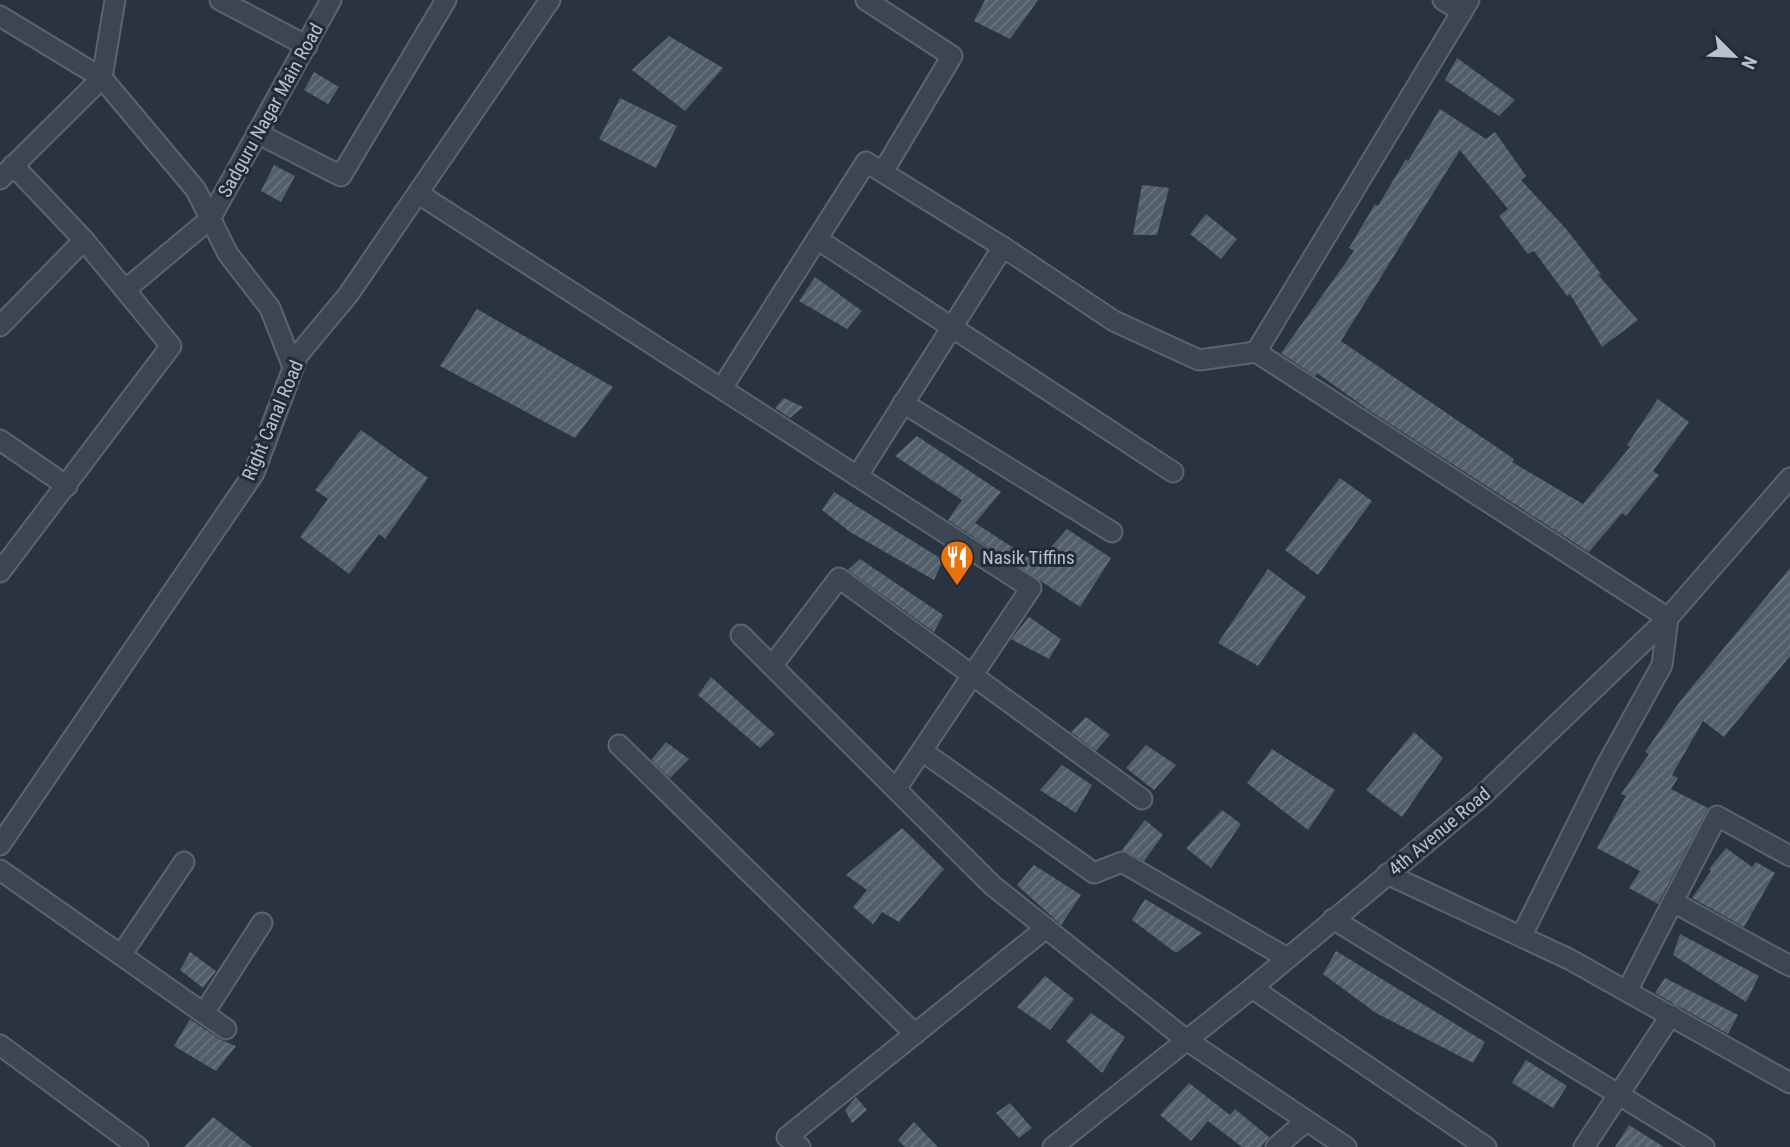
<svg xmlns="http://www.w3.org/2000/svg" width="1790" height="1147" font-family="'Roboto Condensed',sans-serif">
	<defs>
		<pattern id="building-hatch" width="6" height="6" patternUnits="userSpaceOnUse" patternTransform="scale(1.75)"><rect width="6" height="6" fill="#525f6b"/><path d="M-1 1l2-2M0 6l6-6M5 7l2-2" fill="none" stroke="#69747f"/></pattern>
	</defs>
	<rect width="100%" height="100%" fill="#293440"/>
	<!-- building -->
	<g fill="url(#building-hatch)">
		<polygon points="985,0 1038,0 1010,39 974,21"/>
		<polygon points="669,36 723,68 685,111 632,70"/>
		<polygon points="1457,58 1515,100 1499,116 1445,80"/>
		<polygon points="314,72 339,87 328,104 304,90"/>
		<polygon points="620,98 677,126 656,168 599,139"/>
		<polygon points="1440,109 1486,139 1495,132 1526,176 1521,180 1567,230 1601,274 1598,275 1638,320 1602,347 1570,294 1567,296 1534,251 1528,254 1499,216 1508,209 1460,150 1341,341 1514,459 1512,462 1583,504 1630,447 1627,445 1658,399 1689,422 1653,471 1659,475 1626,516 1622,513 1589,552 1367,409 1317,373 1315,376 1281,353 1354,251 1349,248 1375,204 1378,206 1406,159 1408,161"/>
		<polygon points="274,165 295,176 281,202 261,191"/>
		<polygon points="1142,185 1169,188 1157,235 1133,235"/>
		<polygon points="1206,214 1237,239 1221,259 1190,234"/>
		<polygon points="815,277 862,311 847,329 799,301"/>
		<polygon points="477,309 613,387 575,438 440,366"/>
		<polygon points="784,398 803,407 790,418 775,408"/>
		<polygon points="361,430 428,478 385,539 379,534 349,574 300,537 328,499 315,490"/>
		<polygon points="917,436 1001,492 975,523 1037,563 1067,529 1111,558 1080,607 948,520 962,500 895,456"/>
		<polygon points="1340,478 1372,501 1318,575 1285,550"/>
		<polygon points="834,492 943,560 934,580 850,532 822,510"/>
		<polygon points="860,559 943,615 934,632 848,570"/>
		<polygon points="1790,568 1790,656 1724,737 1703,721 1672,775 1678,778 1671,789 1708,808 1658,904 1629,888 1640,871 1597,848 1626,796 1621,794 1649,754 1645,752 1681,700"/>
		<polygon points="1268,569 1306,597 1258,666 1218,643"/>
		<polygon points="1029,617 1061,639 1049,659 1011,639"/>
		<polygon points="711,677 775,734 760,748 698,695"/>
		<polygon points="1086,717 1110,735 1096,751 1071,732"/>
		<polygon points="1414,732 1443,758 1402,817 1366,790"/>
		<polygon points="666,742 689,759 670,778 651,760"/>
		<polygon points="1146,745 1176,765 1154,790 1126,768"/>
		<polygon points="1272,749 1335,790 1308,830 1247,783"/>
		<polygon points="1062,765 1092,785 1076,813 1040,790"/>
		<polygon points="1222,810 1241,824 1211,868 1186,848"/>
		<polygon points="1145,820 1163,835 1144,861 1122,850"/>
		<polygon points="902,828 944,869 899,922 882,912 873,924 853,907 867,890 846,875"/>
		<polygon points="1726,848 1752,867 1756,862 1775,873 1744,927 1692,898 1711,871 1709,869"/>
		<polygon points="1034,865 1081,895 1061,925 1017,885"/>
		<polygon points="1145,899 1202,933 1176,953 1132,920"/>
		<polygon points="1680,934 1759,976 1746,1002 1673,955"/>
		<polygon points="1336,951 1485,1042 1473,1063 1376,1013 1323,974"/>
		<polygon points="190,952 216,971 203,988 180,970"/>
		<polygon points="1045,976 1074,999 1050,1030 1017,1007"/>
		<polygon points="1665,978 1738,1015 1728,1034 1655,993"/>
		<polygon points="1091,1013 1125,1037 1102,1073 1066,1041"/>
		<polygon points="190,1019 219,1039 236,1046 216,1071 174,1046"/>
		<polygon points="1526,1060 1567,1086 1553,1108 1512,1083"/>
		<polygon points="1189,1083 1230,1115 1235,1109 1269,1137 1264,1143 1261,1147 1242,1147 1208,1121 1191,1141 1160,1115"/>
		<polygon points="856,1097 867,1110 852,1123 845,1110"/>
		<polygon points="1010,1103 1032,1128 1019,1138 996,1113"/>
		<polygon points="213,1117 252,1147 184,1147"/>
		<polygon points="914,1122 938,1147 905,1147 898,1140"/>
		<polygon points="1629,1125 1664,1147 1615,1147"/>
	</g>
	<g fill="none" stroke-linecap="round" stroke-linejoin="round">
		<!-- minor casing -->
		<g stroke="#5a646d" stroke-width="23">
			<g id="minor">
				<polyline points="220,0 307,46"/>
				<polyline points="866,0 952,56 884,170"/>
				<polyline points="1443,0 1462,12"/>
				<polyline points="1469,0 1256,352 1668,618 1662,665 1605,768 1522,935"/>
				<polyline points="0,16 102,78 196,190 228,254 270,308 293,367"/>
				<polyline points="257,133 341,176 446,0"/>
				<polyline points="0,179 102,78 115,0"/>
				<polyline points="419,194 1031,588 896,789"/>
				<polyline points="817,239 1173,472"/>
				<polyline points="125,290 210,219 331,0"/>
				<polyline points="0,326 84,240 13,165"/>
				<polyline points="722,388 866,162 1003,247"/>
				<polyline points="903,403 1112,532"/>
				<polyline points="0,440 67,486"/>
				<polyline points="858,475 1003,247 1114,321 1199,360 1256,352"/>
				<polyline points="0,572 171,346 84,240"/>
				<polyline points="741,635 992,885 1185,1039 1346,1147"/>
				<polyline points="772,666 839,578 1142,799"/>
				<polyline points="619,745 915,1034"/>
				<polyline points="922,751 1094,873 1122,862 1287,958"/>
				<polyline points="0,845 254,473 298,355 348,295 550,0"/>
				<polyline points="0,870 226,1029"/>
				<polyline points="1387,874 1569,959 1790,1083"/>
				<polyline points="1673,902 1790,966"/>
				<polyline points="1333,919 1704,1147"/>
				<polyline points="121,955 184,862"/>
				<polyline points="1252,988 1486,1147"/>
				<polyline points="1627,991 1717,816 1790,856"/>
				<polyline points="204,1013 262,923"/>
				<polyline points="0,1045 138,1147"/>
				<polyline points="800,1147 787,1137 1046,928"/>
				<polyline points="1053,1147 1252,988 1481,797 1668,618 1790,478"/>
				<polyline points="1276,1147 1306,1121"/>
				<polyline points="1584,1147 1671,1015"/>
			</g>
		</g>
		<!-- minor -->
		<use href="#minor" stroke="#3d4650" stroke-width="19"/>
	</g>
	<!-- icons -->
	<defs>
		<g id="restaurant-pin" transform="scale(1.75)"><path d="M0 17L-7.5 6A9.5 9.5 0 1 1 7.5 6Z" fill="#e8710a" stroke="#212b35"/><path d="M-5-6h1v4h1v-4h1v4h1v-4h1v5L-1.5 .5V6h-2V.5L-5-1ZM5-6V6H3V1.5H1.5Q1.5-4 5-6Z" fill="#fff"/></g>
	</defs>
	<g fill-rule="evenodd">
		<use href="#restaurant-pin" x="957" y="557"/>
	</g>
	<g text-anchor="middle" stroke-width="6" stroke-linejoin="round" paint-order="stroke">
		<!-- street labels -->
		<g font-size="19" fill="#b9c1ca" stroke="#212b35">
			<text transform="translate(270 110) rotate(-61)" y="7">Sadguru Nagar Main Road</text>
			<text transform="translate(272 420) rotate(-67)" y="7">Right Canal Road</text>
			<text transform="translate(1439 831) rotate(-40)" y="7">4th Avenue Road</text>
		</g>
		<!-- poi labels -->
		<g font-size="19" fill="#b9c1ca" stroke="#212b35" text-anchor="start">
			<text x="982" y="564">Nasik Tiffins</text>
		</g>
	</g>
	<!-- north arrow -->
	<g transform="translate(1734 56) rotate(114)" stroke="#212b35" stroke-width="5" paint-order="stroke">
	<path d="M0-5L12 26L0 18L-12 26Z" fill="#b9c1ca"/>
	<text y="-10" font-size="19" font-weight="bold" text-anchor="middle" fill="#b9c1ca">N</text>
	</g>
</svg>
